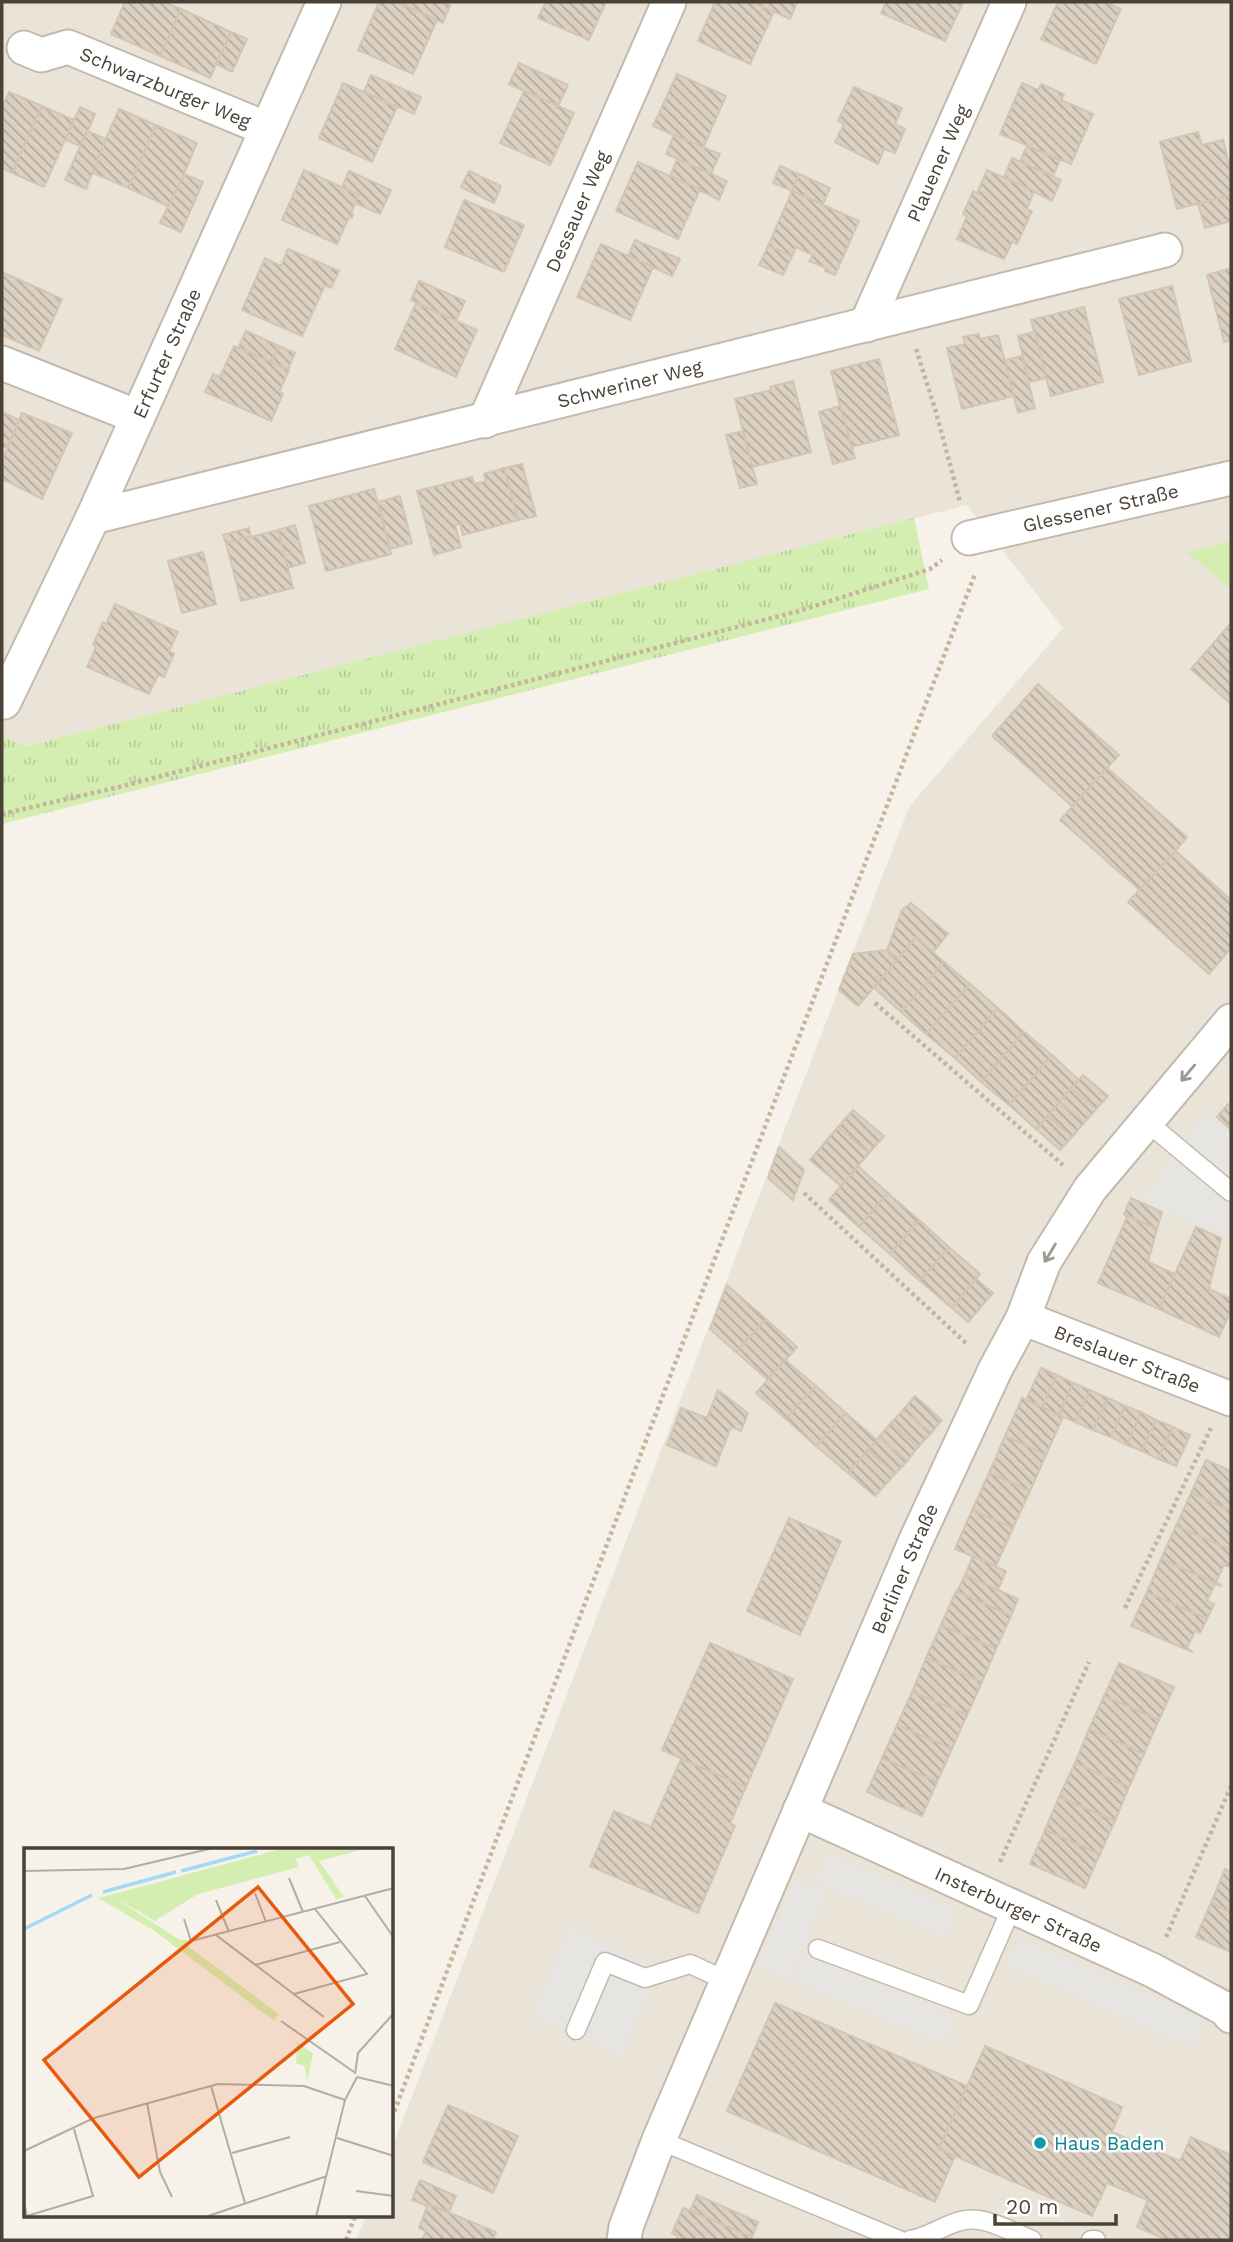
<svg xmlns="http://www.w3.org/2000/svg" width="1233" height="2242" font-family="'Work Sans',sans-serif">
	<defs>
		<pattern id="grass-tufts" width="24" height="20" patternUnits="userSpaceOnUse" patternTransform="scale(1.75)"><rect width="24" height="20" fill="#d4edb0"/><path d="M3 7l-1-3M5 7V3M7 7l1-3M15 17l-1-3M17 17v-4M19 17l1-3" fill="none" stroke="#b8cc98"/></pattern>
		<pattern id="building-back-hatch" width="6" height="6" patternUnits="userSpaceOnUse" patternTransform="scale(1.75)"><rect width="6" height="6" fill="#dcd0c1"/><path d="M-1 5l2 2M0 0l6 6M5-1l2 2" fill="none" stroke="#b4aa9e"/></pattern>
	</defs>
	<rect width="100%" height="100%" fill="#f6f2ea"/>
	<!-- residential -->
	<polygon fill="#eae4d8" points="2,2 1231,2 1231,2240 356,2240 366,2216 392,2216 392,2148 909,807 1063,628 967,505 27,746 2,736"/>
	<!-- grass -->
	<polygon fill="url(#grass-tufts)" points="914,518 929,589 2,824 2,736 27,746"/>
	<!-- park -->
	<polygon fill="#d4edb0" points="1231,541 1231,590 1187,552"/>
	<!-- parking -->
	<g fill="#e7e5e2">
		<polygon points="1203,1113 1231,1136 1231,1240 1143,1200 1187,1133"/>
		<polygon points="828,1853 957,1910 945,1938 815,1881"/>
		<polygon points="795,1879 827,1893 789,1981 757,1967"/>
		<polygon points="570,1928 660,1969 621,2056 532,2015"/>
		<polygon points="1018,1937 1207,2020 1194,2048 1006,1965"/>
		<polygon points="805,1955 955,2017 944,2044 793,1981"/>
	</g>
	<!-- building -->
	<g fill="url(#building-back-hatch)" stroke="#d4c5b1" stroke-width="2">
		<polygon points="125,2 164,2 181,9 160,56 111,34"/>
		<polygon points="379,2 398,2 437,20 413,74 358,50"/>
		<polygon points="398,2 442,2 450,5 443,23"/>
		<polygon points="546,2 606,2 589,40 538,18"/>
		<polygon points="715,2 752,2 774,11 750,64 698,41"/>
		<polygon points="752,2 797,2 790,19"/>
		<polygon points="886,2 963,2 945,41 881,13"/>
		<polygon points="1058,2 1105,2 1121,9 1096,64 1041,39"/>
		<polygon points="181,9 231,32 210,78 160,56"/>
		<polygon points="231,32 247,39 232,72 216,64"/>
		<polygon points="519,63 568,85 558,106 509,84"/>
		<polygon points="677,74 726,96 703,148 653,126"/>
		<polygon points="371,75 421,97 414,114 364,92"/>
		<polygon points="343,83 397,107 372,162 319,138"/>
		<polygon points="1022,83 1038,90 1041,84 1064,94 1061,100 1093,114 1071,164 1000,134"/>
		<polygon points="854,87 902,108 895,124 905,129 895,153 884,149 878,164 835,142 844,124 838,121"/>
		<polygon points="524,91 574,113 550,165 500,143"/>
		<polygon points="9,92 42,106 12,173 2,168 2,108"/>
		<polygon points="42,106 74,120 44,187 12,173"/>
		<polygon points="80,107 95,114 81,146 65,140"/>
		<polygon points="119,109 156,125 128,188 91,172"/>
		<polygon points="156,125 197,143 170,207 128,188"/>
		<polygon points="87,131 106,139 86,189 65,180"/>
		<polygon points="1198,132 1202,145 1223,140 1231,172 1231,195 1177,209 1160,142"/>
		<polygon points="674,135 720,154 711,174 666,154"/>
		<polygon points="1027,146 1060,160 1053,176 1020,162"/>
		<polygon points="1012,158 1061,180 1052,201 1004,177"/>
		<polygon points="677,159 727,181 719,200 670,176"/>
		<polygon points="638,162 700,189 678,239 616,211"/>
		<polygon points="780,166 799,174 792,191 773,183"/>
		<polygon points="304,170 359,195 351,213 353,214 352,218 349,217 337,244 282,220"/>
		<polygon points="987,170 1034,191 1027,209 1032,211 1017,244 1012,242 1004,259 957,239 967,216 963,214 973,191 977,193"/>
		<polygon points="349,171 391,190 380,214 355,203 359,195 342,187"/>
		<polygon points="469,171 501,186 494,203 461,187"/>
		<polygon points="184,174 203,182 181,232 160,223"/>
		<polygon points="799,174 830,188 823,204 792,191"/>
		<polygon points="792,191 859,221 835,275 825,271 826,268 809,261 813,255 796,247 792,256 768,246"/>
		<polygon points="1231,195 1231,221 1205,228 1198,204"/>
		<polygon points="464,200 524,225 504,272 445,247"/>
		<polygon points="635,240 680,259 672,276 628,256"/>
		<polygon points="601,244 653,267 630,320 577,297"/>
		<polygon points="768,246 792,256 783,275 759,265"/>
		<polygon points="288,249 339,271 331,288 325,285 302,336 242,310 265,258 281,266"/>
		<polygon points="1231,268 1231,340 1224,342 1207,275"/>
		<polygon points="2,272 62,299 39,351 2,335"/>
		<polygon points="419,281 465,301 456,321 411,300"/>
		<polygon points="1172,286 1191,361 1139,375 1119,299"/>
		<polygon points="416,303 477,330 456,377 395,349"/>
		<polygon points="1084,307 1103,382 1051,396 1031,320"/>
		<polygon points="246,331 279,346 271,362 238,348"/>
		<polygon points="1035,332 1046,378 1029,382 1018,336"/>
		<polygon points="979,334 980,339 998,335 1014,396 962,409 947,348 965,344 963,337"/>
		<polygon points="234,346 289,370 279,392 283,394 271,421 205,392 213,374 220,377"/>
		<polygon points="279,346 295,353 288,369 271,362"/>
		<polygon points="1022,356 1035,408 1018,413 1005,360"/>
		<polygon points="879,359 899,435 851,447 831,371"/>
		<polygon points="793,381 811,452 752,467 735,399 771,390 770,387"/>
		<polygon points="840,406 855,458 833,464 819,412"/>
		<polygon points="2,412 19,420 6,448 2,446"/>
		<polygon points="22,413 72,433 42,499 2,479 2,461"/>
		<polygon points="743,431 757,484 740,488 726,435"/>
		<polygon points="522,464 536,516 518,520 504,468"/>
		<polygon points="504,468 518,520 463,535 460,524 455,525 461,547 434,555 417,491 472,477 474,484 486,481 484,474"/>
		<polygon points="374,489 391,554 326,571 309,506"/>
		<polygon points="400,496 412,543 390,549 378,502"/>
		<polygon points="295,525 305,563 287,568 278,530"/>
		<polygon points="249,528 251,537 226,543 223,535"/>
		<polygon points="278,530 293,588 241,601 226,543"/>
		<polygon points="203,552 216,604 182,613 168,561"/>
		<polygon points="115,604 178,632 169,651 174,654 164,677 158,675 149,694 87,667 96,647 93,645 103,622 106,624"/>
		<polygon points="1231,623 1231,704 1191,669"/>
		<polygon points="1038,684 1119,755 1072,806 992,736"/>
		<polygon points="1107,768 1187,837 1141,891 1060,820"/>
		<polygon points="1176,851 1231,900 1231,948 1209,974 1128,902"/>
		<polygon points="911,903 948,934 933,952 916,937 898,959 887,950 902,910"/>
		<polygon points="916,937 944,962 901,1012 874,988"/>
		<polygon points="887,950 898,959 858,1006 839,990 853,954"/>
		<polygon points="944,962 970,984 926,1034 901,1012"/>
		<polygon points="970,984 998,1008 955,1058 926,1034"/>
		<polygon points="998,1008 1024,1032 981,1082 955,1058"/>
		<polygon points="1024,1032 1052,1055 1009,1105 981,1082"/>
		<polygon points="1052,1055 1079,1080 1036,1129 1009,1105"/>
		<polygon points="1083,1075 1108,1096 1096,1109 1071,1088"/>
		<polygon points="1071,1088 1096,1109 1084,1123 1060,1102"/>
		<polygon points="1060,1102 1084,1123 1072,1137 1048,1116"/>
		<polygon points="1228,1104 1231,1106 1231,1130 1217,1117"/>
		<polygon points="853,1110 884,1136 869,1153 838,1127"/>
		<polygon points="1048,1116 1072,1137 1060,1150 1036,1129"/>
		<polygon points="838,1127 869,1153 841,1186 810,1160"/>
		<polygon points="779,1147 804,1170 793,1200 768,1178"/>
		<polygon points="858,1166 888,1193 859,1227 829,1200"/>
		<polygon points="888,1193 919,1220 890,1254 859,1227"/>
		<polygon points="1131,1198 1162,1212 1157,1229 1124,1214"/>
		<polygon points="1124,1214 1157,1229 1148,1262 1175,1274 1159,1309 1098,1283 1127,1217"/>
		<polygon points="919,1220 949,1247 920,1281 890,1254"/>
		<polygon points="1196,1227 1221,1238 1209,1289 1231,1299 1231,1310 1219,1337 1159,1309"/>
		<polygon points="949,1247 980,1274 952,1308 920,1281"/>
		<polygon points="976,1279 993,1293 968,1322 952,1308"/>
		<polygon points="727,1285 766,1319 736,1352 710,1329"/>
		<polygon points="766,1319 797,1347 768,1380 736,1352"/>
		<polygon points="785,1360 816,1386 786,1419 756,1393"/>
		<polygon points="1041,1368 1057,1375 1042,1407 1026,1400"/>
		<polygon points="1057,1375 1073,1383 1059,1415 1042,1407"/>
		<polygon points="1073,1383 1090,1390 1075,1422 1059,1415"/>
		<polygon points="816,1386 846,1413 816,1446 786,1419"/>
		<polygon points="718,1390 748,1413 741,1431 731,1427 716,1466 667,1445 681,1408 707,1418"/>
		<polygon points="1090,1390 1108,1398 1093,1430 1075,1422"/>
		<polygon points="915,1396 942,1420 931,1433 903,1410"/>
		<polygon points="1022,1398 1063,1417 1046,1455 1005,1436"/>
		<polygon points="1108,1398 1125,1406 1111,1437 1093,1430"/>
		<polygon points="1125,1406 1141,1412 1127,1445 1111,1437"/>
		<polygon points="903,1410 931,1433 918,1447 891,1423"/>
		<polygon points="1141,1412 1156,1420 1142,1451 1127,1445"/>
		<polygon points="846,1413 877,1440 848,1473 816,1446"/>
		<polygon points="1156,1420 1173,1427 1158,1459 1142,1451"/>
		<polygon points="891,1423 918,1447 907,1461 879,1437"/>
		<polygon points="1173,1427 1190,1435 1176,1466 1158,1459"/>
		<polygon points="1005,1436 1046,1455 1030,1491 989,1473"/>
		<polygon points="879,1437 907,1461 895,1474 868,1450"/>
		<polygon points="868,1450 895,1474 875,1496 848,1473"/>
		<polygon points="1206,1460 1231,1471 1231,1511 1191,1493"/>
		<polygon points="989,1473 1030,1491 1013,1528 972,1510"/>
		<polygon points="1191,1493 1231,1511 1231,1550 1176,1526"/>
		<polygon points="972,1510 1013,1528 996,1566 955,1549"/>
		<polygon points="789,1518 841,1541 800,1635 747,1611"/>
		<polygon points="1176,1526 1231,1550 1230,1567 1224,1565 1216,1582 1222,1586 1161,1559"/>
		<polygon points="973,1556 1006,1571 998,1590 965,1575"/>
		<polygon points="1161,1559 1222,1586 1215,1584 1207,1601 1214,1604 1207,1619 1147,1592"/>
		<polygon points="965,1575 1018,1599 1011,1616 957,1592"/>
		<polygon points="956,1591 1011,1616 996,1649 941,1625"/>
		<polygon points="1147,1592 1207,1619 1200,1633 1195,1631 1187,1648 1193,1652 1131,1626"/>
		<polygon points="941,1625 996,1649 982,1682 926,1658"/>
		<polygon points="710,1643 793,1679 746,1787 662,1750"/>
		<polygon points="926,1658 982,1682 967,1715 912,1692"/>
		<polygon points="1119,1663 1174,1687 1159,1720 1104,1696"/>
		<polygon points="912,1692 967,1715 952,1749 897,1725"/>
		<polygon points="1104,1696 1159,1720 1144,1754 1089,1729"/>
		<polygon points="897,1725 952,1749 937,1782 882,1758"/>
		<polygon points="1089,1729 1144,1754 1129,1787 1075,1763"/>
		<polygon points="882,1758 937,1782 922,1816 867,1792"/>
		<polygon points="681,1759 746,1787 730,1823 735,1826 698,1913 590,1866 614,1811 651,1827"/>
		<polygon points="1075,1763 1129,1787 1115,1821 1059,1797"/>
		<polygon points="1059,1797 1115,1821 1100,1854 1045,1830"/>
		<polygon points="1045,1830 1100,1854 1085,1888 1030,1864"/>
		<polygon points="1225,1869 1231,1872 1231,1912 1211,1903"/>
		<polygon points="1211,1903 1231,1912 1231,1952 1196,1937"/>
		<polygon points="775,2003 967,2086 939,2149 955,2156 935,2202 727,2111"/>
		<polygon points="985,2046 1122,2107 1112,2132 1180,2161 1191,2137 1231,2155 1231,2240 1167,2240 1137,2227 1148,2200 1107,2183 1092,2216 939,2149"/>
		<polygon points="448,2105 518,2136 493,2193 423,2162"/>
		<polygon points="420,2180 456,2196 449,2212 428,2204 427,2206 412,2200"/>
		<polygon points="697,2195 758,2222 752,2237 690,2211"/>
		<polygon points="428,2204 496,2232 493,2240 422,2240 426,2231 419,2228"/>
		<polygon points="683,2208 752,2237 750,2240 676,2240 678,2236 672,2233"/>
	</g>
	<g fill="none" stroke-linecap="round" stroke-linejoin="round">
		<!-- lane casing -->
		<g stroke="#c3b9ac" stroke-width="21">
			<g id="lane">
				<polyline points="1147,1122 1231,1192"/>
				<polyline points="818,1949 969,2005 1012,1907"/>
				<polyline points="576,2030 605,1962 645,1978 690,1964 727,1981"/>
				<polyline points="659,2140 899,2240"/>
				<path d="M910 2240C926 2238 941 2227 957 2222 982 2213 1009 2231 1032 2240"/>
				<polyline points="1091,2240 1096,2240"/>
			</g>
		</g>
		<!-- street casing -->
		<g stroke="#c3b9ac" stroke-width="37">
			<g id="street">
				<path id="s1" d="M24 48 41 55 68 47 267 129"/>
				<path id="s2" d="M866 325 1009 2"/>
				<polyline points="2,363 138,417"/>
				<path id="s3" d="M485 421 669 2"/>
				<path id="s4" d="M93 517 1165 250"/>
				<path id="s5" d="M969 538 1231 478"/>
				<path id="s6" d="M2 701 4 702 93 517 324 2"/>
				<path id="s7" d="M1023 1318 1231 1399"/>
				<path id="s8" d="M800 1810 1152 1970 1225 2009 1231 2016"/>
				<path id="s9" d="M624 2240 626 2227 659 2140 916 1540 995 1370 1023 1318 1044 1262 1090 1189 1231 1021"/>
			</g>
		</g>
		<!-- path -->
		<g stroke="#c6b59c" stroke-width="4.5" stroke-dasharray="3.5 3.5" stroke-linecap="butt">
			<polyline points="916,349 936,412 960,502"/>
			<polyline points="2,814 119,787 799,611 930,569 942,560"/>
			<polyline points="875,1003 1063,1165"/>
			<polyline points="804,1193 968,1345"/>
			<polyline points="1125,1608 1211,1428"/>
			<polyline points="1000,1862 1089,1662"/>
			<polyline points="1166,1937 1231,1786"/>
			<polyline points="392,2118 660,1403 975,574"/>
			<polyline points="346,2240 355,2216"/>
		</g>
		<!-- lane -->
		<use href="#lane" stroke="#fff" stroke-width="18"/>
		<!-- street -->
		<use href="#street" stroke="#fff" stroke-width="33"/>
	</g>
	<!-- one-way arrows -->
	<defs><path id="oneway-shaft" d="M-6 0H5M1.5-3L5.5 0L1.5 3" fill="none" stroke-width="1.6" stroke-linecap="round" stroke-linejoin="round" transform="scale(1.75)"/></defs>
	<g stroke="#9c9791">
		<use href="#oneway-shaft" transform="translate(1188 1073) rotate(130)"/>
		<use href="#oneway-shaft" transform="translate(1050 1253) rotate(121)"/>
	</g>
	<!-- markers -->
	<circle fill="#0f9aa8" stroke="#fff" stroke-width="2.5" cx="1040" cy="2143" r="7"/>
	<g text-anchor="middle" stroke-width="5" stroke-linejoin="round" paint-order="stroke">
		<!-- street labels -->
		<g font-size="19" fill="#4b4237" stroke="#fff">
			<text dy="7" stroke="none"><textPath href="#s1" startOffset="152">Schwarzburger Weg</textPath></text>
			<text dy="7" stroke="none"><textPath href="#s2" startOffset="177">Plauener Weg</textPath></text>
			<text dy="7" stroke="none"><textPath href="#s3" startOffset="229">Dessauer Weg</textPath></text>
			<text dy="7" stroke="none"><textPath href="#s6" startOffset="387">Erfurter Straße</textPath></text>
			<text dy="7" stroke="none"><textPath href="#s4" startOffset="553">Schweriner Weg</textPath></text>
			<text dy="7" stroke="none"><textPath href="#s5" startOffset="135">Glessener Straße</textPath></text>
			<text dy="7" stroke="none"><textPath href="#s7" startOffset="112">Breslauer Straße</textPath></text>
			<text dy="7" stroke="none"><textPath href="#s9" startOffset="728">Berliner Straße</textPath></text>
			<text dy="7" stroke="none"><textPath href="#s8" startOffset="240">Insterburger Straße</textPath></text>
		</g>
		<!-- culture labels -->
		<g font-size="19" fill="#0d838f" stroke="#fff" text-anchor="start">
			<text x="1054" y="2150">Haus Baden</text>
		</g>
	</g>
	<!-- overview -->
	<g transform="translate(24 1848)">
		<rect width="369" height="369" fill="#f6f2ea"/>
		<path d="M86 47 156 92 162 91 165 99 255 166 250 173 129 82 74 50Z" fill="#d4edb0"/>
		<path d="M261 0H344L295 13 320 49 312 51 285 7 271 11 275 19 174 46 131 73 86 47ZM273 194 289 206 283 233 281 218 272 215Z" fill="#d4edb0"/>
		<path fill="none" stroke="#a3d8f6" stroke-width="3.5" d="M157 23 233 3M79 44 152 24M0 81 68 47"/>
		<path fill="none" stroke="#b2aca2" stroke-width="2" d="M0 23 100 21 189 0M265 30 279 64M231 45 242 74M341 48 370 90M192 52 205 84M160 71 167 93 370 40M192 87 300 169M231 117 316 94M270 146 343 126 291 61M257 173 330 224M331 226 334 205 370 165M333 229 370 238M187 238 221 355M123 255 136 324 148 349M313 290 370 308M0 303 70 270 194 236 280 238 321 252M208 305 266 289M332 343 370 348M0 355 3 368 69 348 50 281M181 369 303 328M292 369 321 252 333 229"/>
		<path fill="#e8590c" fill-opacity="0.15" stroke="#e8590c" stroke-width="3.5" d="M234 39 329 156 115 329 20 212Z"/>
		<rect width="369" height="369" fill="none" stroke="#4b4237" stroke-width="3.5"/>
	</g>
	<!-- border -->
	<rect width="1233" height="2242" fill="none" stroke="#4b4237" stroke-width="7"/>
	<!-- scale -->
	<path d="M995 2214v10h121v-10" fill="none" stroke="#4b4237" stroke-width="3.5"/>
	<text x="1006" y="2214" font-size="21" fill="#4b4237" stroke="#ffffff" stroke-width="5" paint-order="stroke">20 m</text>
</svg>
